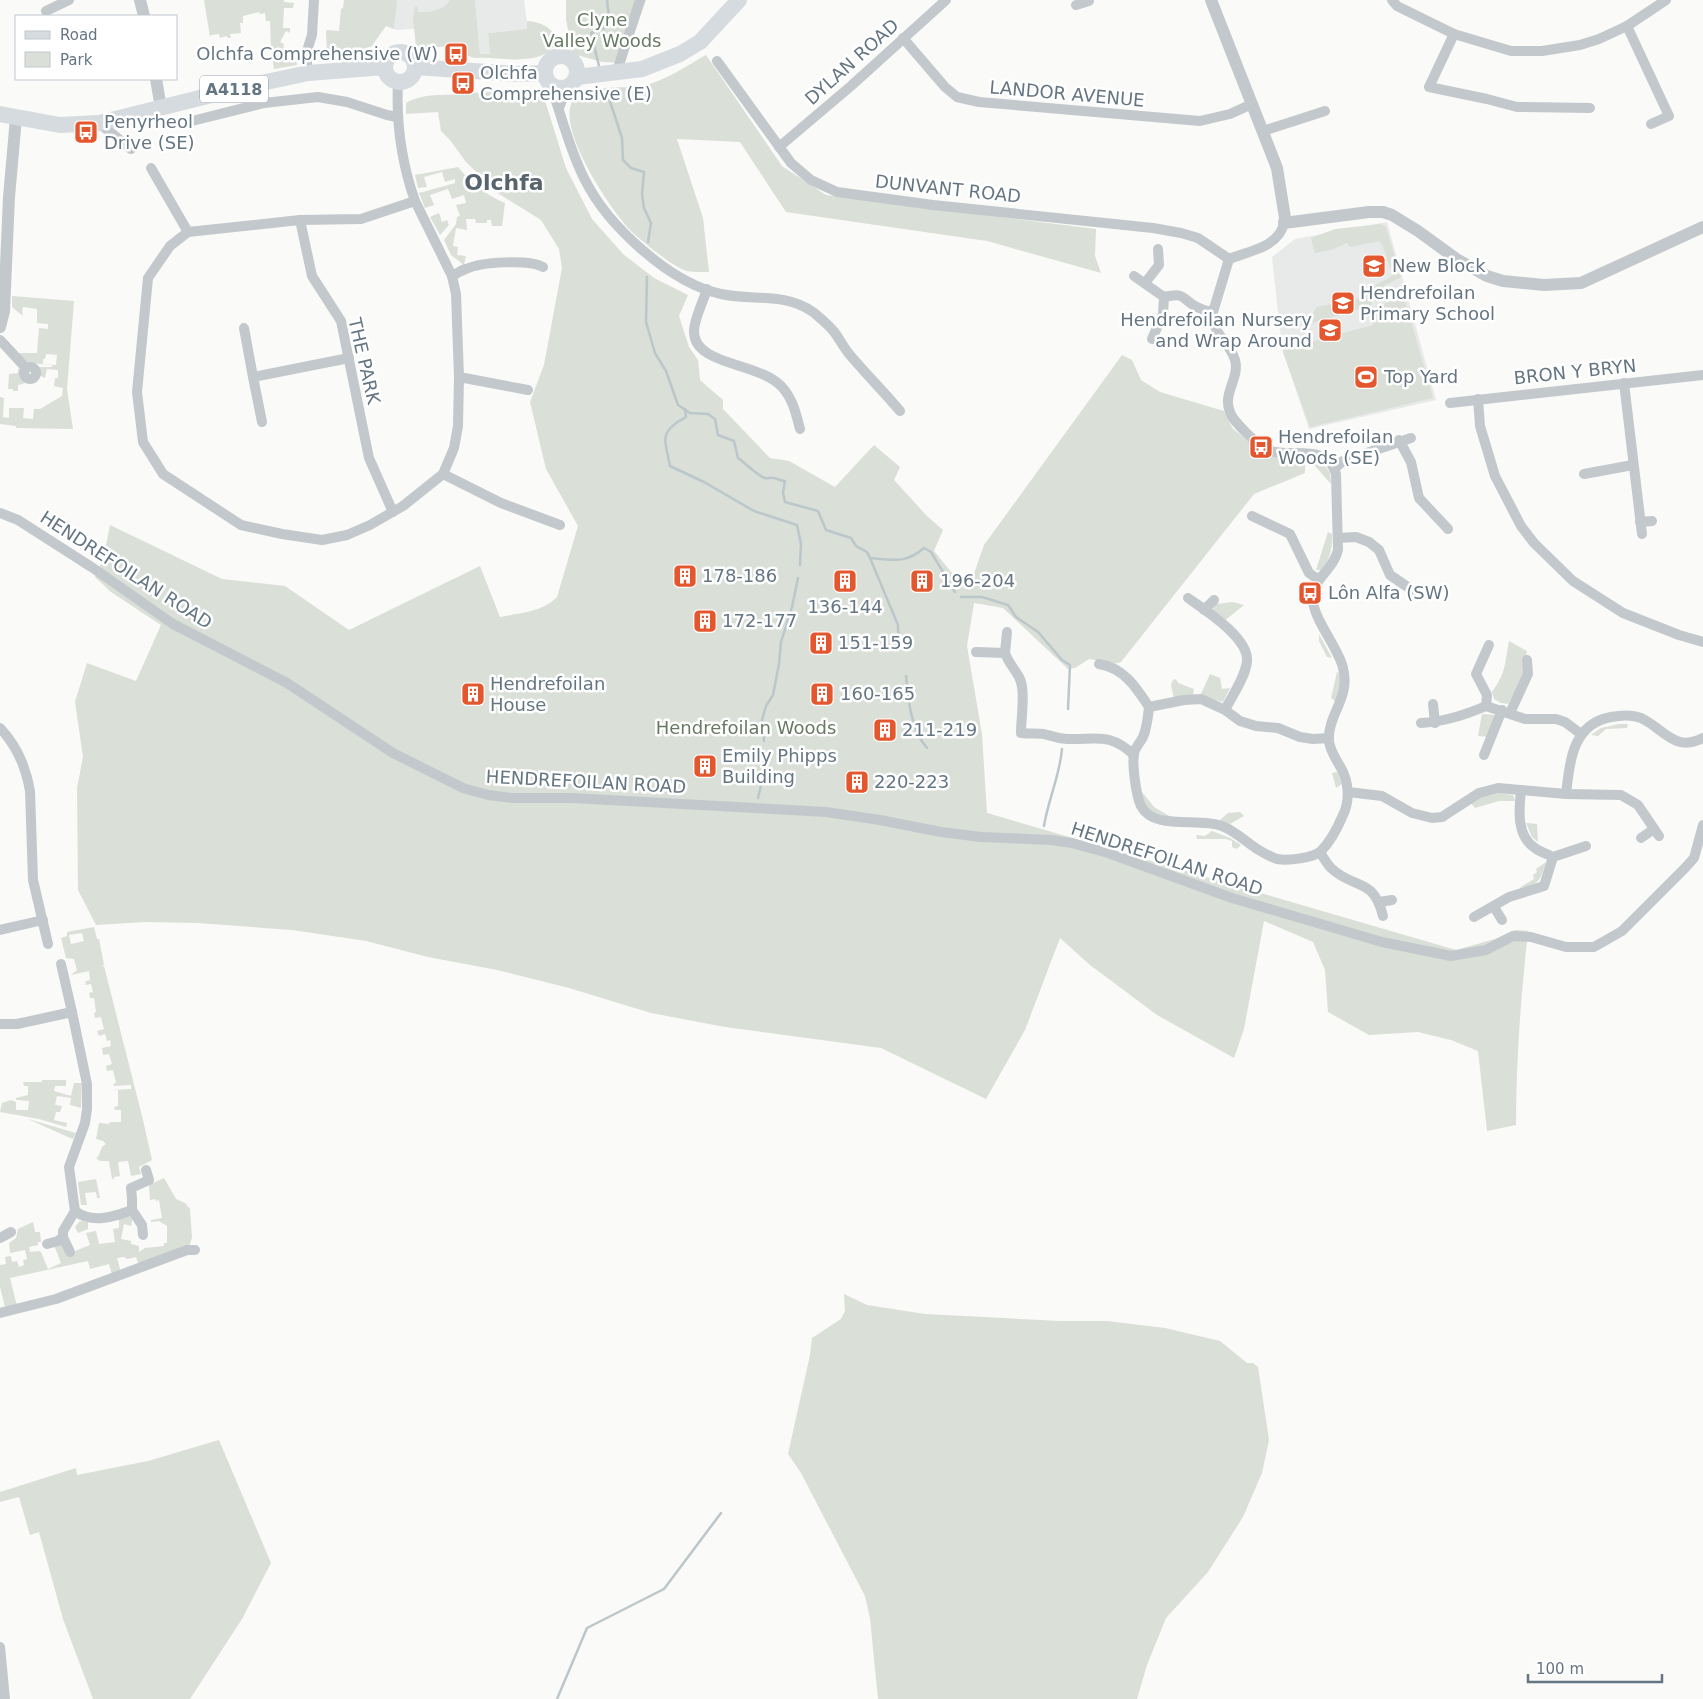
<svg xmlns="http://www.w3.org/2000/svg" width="1703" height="1699" font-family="'DejaVu Sans',sans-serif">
	<rect width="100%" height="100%" fill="#fafaf8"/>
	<!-- built -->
	<g fill="#e8e9e9">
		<polygon points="386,0 471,0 473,25 396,30 386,25"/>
		<polygon points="475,0 524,0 528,29 488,33 490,54 480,54"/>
		<polygon points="1387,222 1436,400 1309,429 1282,349 1272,257 1295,239"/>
	</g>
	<!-- green -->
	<g fill="#dadfd7" fill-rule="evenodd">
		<path d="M204 0H284V2L294 3 293 8H284L283 28H290V33L286 31 280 42 284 44 283 47C293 51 296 54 297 65L274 69 271 48 270 21H266L265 13 260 14 259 12 243 16V23H240L241 33 230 34 231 38H228L226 36 220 38 219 34 211 35 210 37Z"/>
		<path d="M344 0H397C397 10 394 19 394 29L386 26 371 47 342 53H327L326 32 327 30 339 31 341 9 343 8Z"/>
		<path d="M450 0H475L480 54H490L488 33 527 29V21C554 22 570 47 537 57 521 61 507 59 491 58 484 57 477 59 471 57 464 54 458 48 450 47 438 45 427 51 416 47L413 18 415 7 417 6 418 12C431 12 442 12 450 0Z"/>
		<polygon points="566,0 646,0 624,63 602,62 573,54 566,20"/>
		<path d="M706 55 782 166 826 195 1096 229 1095 256 1101 273 987 241 786 212 740 142 677 139 703 218 709 272C701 272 689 273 682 269 667 262 643 242 631 231 612 212 551 122 575 98 590 84 622 89 641 86 664 82 686 66 706 55Z"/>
		<path d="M526 89 537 90 543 94 566 168 592 219 623 254 654 278 688 295 679 316 689 347 698 360 700 380 723 400V409L770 458 789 461 835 487 874 445 900 467 894 480 927 516 943 530 934 551 965 589 970 585 984 545 1122 355 1132 360 1141 380 1160 392 1224 411 1233 429 1265 454 1308 458 1323 463 1330 473 1331 484 1315 466 1305 462V473L1254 494 1121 662 1114 664 1089 659 1075 668 1068 669 1003 608 974 603 967 646 982 734 987 813 1456 950 1495 939 1515 930 1528 931C1521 995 1516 1060 1516 1125L1487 1131 1478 1051 1451 1040 1418 1032 1369 1035 1328 1012 1325 970 1313 942 1264 921 1244 1029 1234 1058 1157 1015 1090 965 1060 938 1025 1030 986 1099 881 1048 725 1027 651 1013 569 988 497 970 428 957 366 941 292 930 197 923 145 922 96 925 78 890 77 788 83 757 75 702 87 663 136 681 161 625 111 592 95 577 104 556 110 525 222 579 285 586 349 630 480 566 500 617C519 613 543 612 557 597L578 526 546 469 530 402 544 365 562 268 559 249 541 220 499 194 466 162 450 140 441 131 438 112 406 114V103C423 93 440 96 459 94 481 92 504 91 526 89Z"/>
		<path d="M458 167C470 182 487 196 505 203L502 226H492L491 220H487V223H476L475 219H466L467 230 456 228 453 246 458 247 457 255 466 256 464 265 451 255 444 240 456 224 457 217 460 216 456 205 466 203 464 195 452 199 448 189 430 195 434 205 425 208 419 193 455 183V179L445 182 442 172 424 177 427 187 418 188 415 175Z"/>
		<polygon points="439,213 442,222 447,220 449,225 440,235 430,217"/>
		<polygon points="1381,224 1386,227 1401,277 1382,287 1371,300 1372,305 1313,323 1313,313 1317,307 1360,298 1373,286 1393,276 1383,247 1379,241 1350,247 1347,243 1331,250 1315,253 1311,238 1335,229"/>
		<path d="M12 296 74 301 67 389 73 429 16 428V426L0 424V397L4 398 3 417 9 418V408H24L23 418 33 419 34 409H40L62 396 63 388 54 386 55 378H58V370L47 369 45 378 39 375V367H52V365L29 363 18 353H37L39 328 48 329V324L37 323V309L23 307 22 311 23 316 12 307ZM46 354 57 355 56 365 43 364V359H45Z"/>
		<polygon points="1404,297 1411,320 1402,323 1411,321 1433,398 1310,427 1283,352 1284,349 1373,325 1369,309"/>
		<polygon points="18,368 20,370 22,378 26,381 23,384 18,385 18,391 13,391 13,389 8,389 9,374 18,373"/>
		<path d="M1328 532 1332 534C1332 549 1331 558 1321 570H1316Z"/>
		<polygon points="1233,602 1244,605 1223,622 1212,611 1216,604"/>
		<polygon points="1319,634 1332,658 1327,657 1319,641"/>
		<path d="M1509 641 1527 651C1525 659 1525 663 1524 671 1523 681 1514 695 1508 704L1501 703 1494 699 1492 692C1506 673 1505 663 1509 641Z"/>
		<polygon points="1337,672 1339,673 1341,684 1336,702 1331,698"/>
		<polygon points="1210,674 1220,678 1222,689 1230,688 1223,702 1200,696"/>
		<polygon points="1176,679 1178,683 1194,689 1193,696 1174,699 1171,685 1173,680"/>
		<polygon points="1482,714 1496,715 1489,737 1478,736"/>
		<polygon points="1619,724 1628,724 1627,728 1606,729 1598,736 1591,735 1601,728"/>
		<polygon points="1336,772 1338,773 1342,784 1336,788 1332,773"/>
		<path d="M1142 792 1154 807 1171 817C1154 813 1143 811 1142 792Z"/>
		<polygon points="1500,793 1513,795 1515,801 1499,801 1475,808 1471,803 1480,797"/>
		<polygon points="1240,812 1244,816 1230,824 1220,820 1228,813"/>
		<polygon points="1526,823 1537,824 1538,842 1532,837"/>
		<polygon points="1212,831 1230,838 1241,845 1237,849 1232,847 1232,841 1226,839 1197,839 1196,835 1205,836"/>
		<path d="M1546 862C1541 879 1539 886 1519 888L1534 879 1533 875 1537 872 1536 869Z"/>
		<path d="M94 927 97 939H99L104 965 100 967 104 966 143 1120 152 1160 139 1167 141 1174 131 1176 128 1161 118 1162 120 1176 114 1177V1179H112L109 1161H100L96 1158 98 1157 102 1147 106 1144 103 1141 96 1139 99 1123 109 1124 110 1122H121V1110H115L114 1107 118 1106V1090H112L131 1089V1085L114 1086 113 1084 116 1083 113 1070 107 1071 106 1066 112 1064 109 1054 103 1055 102 1048 111 1046 110 1040 107 1041 105 1034 99 1036 97 1031 104 1029 101 1017 95 1018 94 1013 96 1012 94 998H90L89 993 93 992 91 984 85 985 86 981 90 980 89 971 71 975 77 970 74 959 66 958 61 938 67 936V932ZM82 933 84 941 71 944 69 935Z"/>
		<polygon points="42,1080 66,1080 66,1086 55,1086 54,1091 71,1096 74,1083 82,1083 81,1108 70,1105 71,1098 57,1096 55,1105 62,1106 60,1112 56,1112 54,1120 67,1123 66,1127 39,1119 0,1112 2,1103 11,1100 16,1102 16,1110 28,1110 29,1101 16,1100 16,1098 28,1095 28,1086 24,1086 23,1082 42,1082"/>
		<polygon points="28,1119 76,1133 73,1139 68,1137"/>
		<polygon points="164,1178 176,1199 185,1203 190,1209 192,1238 189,1246 139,1265 136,1257 127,1259 124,1257 117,1258 121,1272 112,1275 109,1264 90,1269 88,1261 10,1278 17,1306 5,1307 0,1287 0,1265 6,1264 5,1257 11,1256 12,1262 17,1261 19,1267 24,1265 23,1260 27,1259 25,1250 10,1253 9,1243 16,1238 18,1229 33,1222 35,1232 40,1232 41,1242 38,1242 38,1245 29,1247 30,1252 39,1251 41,1252 48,1269 61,1263 54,1245 61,1244 72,1254 75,1251 90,1245 86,1233 96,1231 99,1244 115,1242 113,1229 119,1228 119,1219 129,1216 133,1217 131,1226 124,1224 121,1239 131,1241 131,1244 139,1246 139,1252 145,1248 164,1246 164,1243 167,1243 167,1226 159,1221 151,1222 151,1220 162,1218 159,1200 156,1201 155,1199 150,1200 149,1185"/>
		<polygon points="96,1179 100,1198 97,1198 96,1192 85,1193 87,1205 81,1205 78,1182"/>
		<polygon points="80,1221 88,1222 88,1229 78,1233 75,1227"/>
		<polygon points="844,1294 867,1305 925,1314 1059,1321 1107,1321 1165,1328 1220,1341 1247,1363 1253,1363 1258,1367 1269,1440 1262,1473 1243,1517 1208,1572 1166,1618 1147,1665 1137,1699 878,1699 870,1618 865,1596 801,1473 788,1454 810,1355 812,1338 841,1319 845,1311"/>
		<polygon points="219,1440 271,1563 242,1619 190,1699 93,1699 63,1619 39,1532 30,1535 19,1497 0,1502 0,1492 76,1468 77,1475 148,1461"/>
	</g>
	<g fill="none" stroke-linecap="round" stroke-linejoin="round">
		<!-- stream -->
		<g stroke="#bbc7cb" stroke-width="2.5">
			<polyline points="599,66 591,33 610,26 607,0"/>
			<polyline points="606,89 622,138 623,160 631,168 644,172 642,194 644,208 651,223 648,242"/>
			<path d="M647 277 646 322 655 353 666 371 678 405 690 413 708 414 715 419 718 435 734 441 738 458C745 463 759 477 765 478 768 479 771 477 773 478 778 478 780 481 785 481L783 493 785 502 818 511 826 530 851 538 856 546 867 552 870 558C892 560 906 564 924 548L931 552 955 592"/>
			<path d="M685 409 686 417C658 432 665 439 670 466L704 482 754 511 797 525 801 544 800 565"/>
			<polyline points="870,558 898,625 898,631 904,649"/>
			<polyline points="961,597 982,597 1008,605 1016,617 1038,632 1062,660 1070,665 1068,709"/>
			<path d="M906 676C908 699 911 730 927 748"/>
			<polyline points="764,741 762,720 766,706 773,695 779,664 781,642 792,607 798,578"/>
			<polyline points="758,798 764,773 764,761"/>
			<path d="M1044 826C1048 800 1060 775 1062 749"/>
			<polyline points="557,1699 587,1628 664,1589 721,1513"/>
		</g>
		<!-- minor -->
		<g stroke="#c3c8cc" stroke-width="10">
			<polyline points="1392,0 1397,6 1454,34 1511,51 1542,51 1580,45 1599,39 1627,26 1666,0"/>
			<polyline points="1076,5 1089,1"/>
			<polyline points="46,11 69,0"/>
			<polyline points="1627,26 1669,116 1651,124"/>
			<polyline points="1454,34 1429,87 1487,99 1517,107 1590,108"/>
			<polyline points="903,38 945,87 957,97 979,102 1200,121 1230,114 1252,104"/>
			<polyline points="717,61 791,163 811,180 837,192 933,205 1153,228 1181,233 1198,238 1229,259"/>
			<polyline points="617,71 640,0"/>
			<polyline points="308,73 306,54 312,35 314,0"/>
			<path d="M398 82C396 122 402 164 415 201L452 276 456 294 459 377 458 426 454 448 443 474 403 506 370 525 347 535 322 540 282 534 241 525 163 474 143 442 137 392 148 278 170 246 188 232 300 220 361 219 415 201"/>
			<path d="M550 84C562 116 569 149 585 180 608 226 670 283 721 294 753 301 784 292 813 312 820 318 830 326 835 333 840 340 844 348 850 355 866 374 884 392 900 411"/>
			<polyline points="559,108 567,88"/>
			<polyline points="188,122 264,103 318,97 347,102 387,115 397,117"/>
			<polyline points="99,123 131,149"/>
			<polyline points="1263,131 1325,111"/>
			<polyline points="779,147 851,86 946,0"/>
			<polyline points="151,168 188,232"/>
			<polyline points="300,220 312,276 341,321 369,458 393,512"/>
			<path d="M452 276C457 274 461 270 466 269 481 262 529 259 543 267"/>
			<polyline points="1134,276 1164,297"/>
			<polyline points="1145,283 1159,265 1158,249"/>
			<path d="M707 289C703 302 695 317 694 330 692 366 760 362 782 387 793 399 796 414 800 429"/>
			<polyline points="244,328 253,377"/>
			<path d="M1152 339 1163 314 1164 297C1188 292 1180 299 1197 307 1202 310 1208 311 1213 312"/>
			<polyline points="0,340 26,368"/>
			<circle cx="30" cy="373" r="6"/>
			<polyline points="459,377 528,390"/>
			<polyline points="1624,383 1642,534"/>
			<polyline points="1478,399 1480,426 1495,476 1521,526 1534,543 1573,581 1623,613 1679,635 1703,642"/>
			<polyline points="1450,403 1703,375"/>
			<polyline points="262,422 253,377 349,358"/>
			<polyline points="1399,440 1411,462 1419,498 1448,529"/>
			<polyline points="1334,469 1343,461 1411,438"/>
			<polyline points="443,474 501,503 560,525"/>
			<polyline points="1584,474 1633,465"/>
			<polyline points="0,513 18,520 93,568 173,624 287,683 393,753 463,788 488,795 512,798 572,798 826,812 880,820 941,832 981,837 1051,840 1072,843 1108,853 1232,898 1382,942 1451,956 1486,950 1513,936 1531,937 1566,947 1594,947 1622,931 1686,867 1694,858 1703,825"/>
			<polyline points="1252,516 1290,534 1309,573 1319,580"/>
			<polyline points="1640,522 1652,521"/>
			<polyline points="1338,538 1356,537 1369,542 1379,550 1390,575 1418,594"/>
			<path d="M1188 598C1205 610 1249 638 1247 661 1246 676 1232 696 1225 710"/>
			<polyline points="1204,610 1214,600"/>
			<polyline points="976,652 1005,653 1007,632"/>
			<path d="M1005 653C1008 662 1014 668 1019 677 1026 689 1021 718 1021 733 1029 734 1037 733 1044 734 1052 736 1060 739 1068 739 1097 740 1109 732 1134 755"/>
			<path d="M1099 664C1124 668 1136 687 1149 707 1148 717 1147 728 1143 737 1140 743 1136 746 1134 753 1132 764 1136 796 1141 806 1154 831 1198 817 1222 826 1235 831 1245 841 1257 849 1262 852 1271 857 1277 859 1287 861 1314 858 1321 851 1330 842 1338 827 1343 815 1350 801 1349 782 1341 768 1336 759 1330 751 1329 741 1327 715 1351 698 1343 668 1338 646 1310 616 1313 595 1314 578 1334 569 1338 550L1336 474C1327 442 1290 459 1268 450 1259 446 1233 422 1230 412 1222 394 1240 378 1235 360 1229 340 1212 336 1213 312L1229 259C1249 251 1279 247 1284 223"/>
			<polyline points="1433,704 1435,723"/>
			<polyline points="1486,706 1487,695 1476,674 1489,645"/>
			<polyline points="1149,707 1184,700 1201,699 1225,710 1240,721 1256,726 1278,728 1300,737 1313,739 1329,738"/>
			<polyline points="1510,713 1528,674 1527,660"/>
			<path d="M1421 723C1444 722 1465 715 1486 706L1525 719H1556L1565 722 1581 734"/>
			<path d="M0 728C17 746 26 767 30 791L33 880 48 944"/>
			<polyline points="1484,755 1502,710"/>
			<path d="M1521 790C1519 809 1516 836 1535 848 1540 852 1547 854 1553 857L1586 846"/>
			<polyline points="1348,792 1382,796 1412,813 1432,818 1442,817 1479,793 1498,788 1566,794 1621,795 1638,805 1659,836"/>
			<path d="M1566 794C1570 762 1572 724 1611 717 1621 715 1631 714 1641 718 1663 728 1675 753 1703 738"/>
			<polyline points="1641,838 1654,829"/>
			<path d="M1320 852C1323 857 1327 864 1331 868 1354 890 1373 876 1383 916"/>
			<polyline points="1379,902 1392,900"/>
			<polyline points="1494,907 1502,920"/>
			<polyline points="1474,917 1509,897 1544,886 1553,857"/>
			<polyline points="0,930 43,920"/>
			<polyline points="61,964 72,1012"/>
			<polyline points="0,1024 17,1024 72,1012 87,1084 87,1109 85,1123 69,1167 75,1211"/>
			<polyline points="143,1235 142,1225 132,1210 132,1198 131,1188 149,1180 146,1170"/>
			<polyline points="0,1238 11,1232"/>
			<polyline points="47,1244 58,1241 63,1237"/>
			<path d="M70 1252 63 1237V1231L75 1211C92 1224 114 1217 132 1210"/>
			<polyline points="0,1313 56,1299 187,1250 195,1250"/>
			<polyline points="0,1647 5,1699"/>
		</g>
		<!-- tertiary -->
		<g stroke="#c3c8cc" stroke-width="12">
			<polyline points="140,0 144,16"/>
			<polyline points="1211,0 1277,168 1285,218 1284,223 1369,212 1383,212 1392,215 1418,231 1458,260 1487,276 1503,281 1544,285 1581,283 1703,227"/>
			<polyline points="156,79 161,108"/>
			<polyline points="0,327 4,311 9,197 16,118"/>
		</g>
		<!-- primary -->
		<g stroke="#d6dbdf" stroke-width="16">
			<circle cx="400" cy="67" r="15"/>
			<circle cx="561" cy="72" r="16"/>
			<polyline points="415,67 516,74 545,73"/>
			<polyline points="577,77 642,69 680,54 700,42 739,0"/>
			<polyline points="0,114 60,125 99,123 252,85 308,73 385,67"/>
		</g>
	</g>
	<!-- icons -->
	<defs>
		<g id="bus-square" transform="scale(1.25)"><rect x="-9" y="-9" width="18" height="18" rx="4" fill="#e4572e" stroke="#fff"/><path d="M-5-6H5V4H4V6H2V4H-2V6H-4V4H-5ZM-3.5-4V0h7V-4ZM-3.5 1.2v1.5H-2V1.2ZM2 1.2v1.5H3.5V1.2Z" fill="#fff"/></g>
		<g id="school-square" transform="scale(1.25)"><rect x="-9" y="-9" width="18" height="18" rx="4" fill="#e4572e" stroke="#fff"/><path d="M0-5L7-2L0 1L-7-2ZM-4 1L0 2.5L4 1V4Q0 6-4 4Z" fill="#fff"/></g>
		<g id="stadium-square" transform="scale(1.25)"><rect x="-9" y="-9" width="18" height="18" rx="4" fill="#e4572e" stroke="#fff"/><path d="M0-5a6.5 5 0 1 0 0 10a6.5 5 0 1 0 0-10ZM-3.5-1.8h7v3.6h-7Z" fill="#fff"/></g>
		<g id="building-square" transform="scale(1.25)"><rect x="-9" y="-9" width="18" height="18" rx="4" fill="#e4572e" stroke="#fff"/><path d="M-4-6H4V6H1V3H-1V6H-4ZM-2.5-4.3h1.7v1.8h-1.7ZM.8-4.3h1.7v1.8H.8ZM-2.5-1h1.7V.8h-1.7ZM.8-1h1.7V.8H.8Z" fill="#fff"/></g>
	</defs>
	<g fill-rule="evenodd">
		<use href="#bus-square" x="456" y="54"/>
		<use href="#bus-square" x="463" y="83"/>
		<use href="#bus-square" x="86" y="132"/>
		<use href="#school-square" x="1374" y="266"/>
		<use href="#school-square" x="1343" y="303"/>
		<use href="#school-square" x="1330" y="330"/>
		<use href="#stadium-square" x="1366" y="377"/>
		<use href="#bus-square" x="1261" y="447"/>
		<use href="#building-square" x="685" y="576"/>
		<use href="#building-square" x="845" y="581"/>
		<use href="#building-square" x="922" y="581"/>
		<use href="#bus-square" x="1310" y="593"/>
		<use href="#building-square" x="705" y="621"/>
		<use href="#building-square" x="821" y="643"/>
		<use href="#building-square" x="473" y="694"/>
		<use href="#building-square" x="822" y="694"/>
		<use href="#building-square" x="885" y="730"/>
		<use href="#building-square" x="705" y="766"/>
		<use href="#building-square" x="857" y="782"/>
	</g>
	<g text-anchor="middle" stroke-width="5" stroke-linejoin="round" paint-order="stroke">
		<!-- shield labels -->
		<rect fill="#fff" stroke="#939fa8" stroke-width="1" x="200" y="75.5" width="68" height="27" rx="4"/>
		<g font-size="16" font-weight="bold" fill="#657683">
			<text x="234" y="95">A4118</text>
		</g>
		<!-- park labels -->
		<g font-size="18" fill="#687a64" stroke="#fff">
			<text x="602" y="26">Clyne<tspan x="602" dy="21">Valley Woods</tspan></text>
			<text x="746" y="734">Hendrefoilan Woods</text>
		</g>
		<!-- poi labels -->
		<g font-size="18" fill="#657683" stroke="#fff" text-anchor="start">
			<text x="438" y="60" text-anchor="end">Olchfa Comprehensive (W)</text>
			<text x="480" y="79">Olchfa<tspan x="480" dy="21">Comprehensive (E)</tspan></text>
			<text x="104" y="128">Penyrheol<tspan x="104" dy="21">Drive (SE)</tspan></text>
			<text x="1392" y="272">New Block</text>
			<text x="1360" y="299">Hendrefoilan<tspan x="1360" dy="21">Primary School</tspan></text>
			<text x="1312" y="326" text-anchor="end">Hendrefoilan Nursery<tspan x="1312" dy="21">and Wrap Around</tspan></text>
			<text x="1384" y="383">Top Yard</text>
			<text x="1278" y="443">Hendrefoilan<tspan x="1278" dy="21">Woods (SE)</tspan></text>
			<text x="702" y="582">178-186</text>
			<text x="940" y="587">196-204</text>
			<text x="1328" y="599">Lôn Alfa (SW)</text>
			<text x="845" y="613" text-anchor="middle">136-144</text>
			<text x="722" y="627">172-177</text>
			<text x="838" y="649">151-159</text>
			<text x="490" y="690">Hendrefoilan<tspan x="490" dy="21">House</tspan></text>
			<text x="840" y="700">160-165</text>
			<text x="902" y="736">211-219</text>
			<text x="722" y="762">Emily Phipps<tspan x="722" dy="21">Building</tspan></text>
			<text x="874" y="788">220-223</text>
		</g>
		<!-- street labels -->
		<g font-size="18" fill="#657683" stroke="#fff">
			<text transform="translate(852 62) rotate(-42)" y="6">DYLAN ROAD</text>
			<text transform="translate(1067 94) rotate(5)" y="6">LANDOR AVENUE</text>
			<text transform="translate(948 189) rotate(6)" y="6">DUNVANT ROAD</text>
			<text transform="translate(364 361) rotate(77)" y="6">THE PARK</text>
			<text transform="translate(1575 372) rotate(-6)" y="6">BRON Y BRYN</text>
			<text transform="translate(126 570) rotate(33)" y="6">HENDREFOILAN ROAD</text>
			<text transform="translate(586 782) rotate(3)" y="6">HENDREFOILAN ROAD</text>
			<text transform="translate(1167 859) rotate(18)" y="6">HENDREFOILAN ROAD</text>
		</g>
		<!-- district labels -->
		<g font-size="22" font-weight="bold" fill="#57646e" stroke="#fff">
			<text x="504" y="190">Olchfa</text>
		</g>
	</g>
	<!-- legend -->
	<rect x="15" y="15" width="162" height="65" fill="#ffffff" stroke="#c1c8cd"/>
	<rect x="25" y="31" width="25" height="8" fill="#d6dbdf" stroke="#c1c8cd"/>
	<text x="60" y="40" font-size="15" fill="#657683">Road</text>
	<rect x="25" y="52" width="25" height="15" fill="#dadfd7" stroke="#c1c8cd"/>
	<text x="60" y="65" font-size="15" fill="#657683">Park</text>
	<!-- scale -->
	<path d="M1528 1674v8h134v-8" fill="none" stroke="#657683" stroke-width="2.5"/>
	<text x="1536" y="1674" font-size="15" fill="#657683" stroke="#ffffff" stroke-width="4" paint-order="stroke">100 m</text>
</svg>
